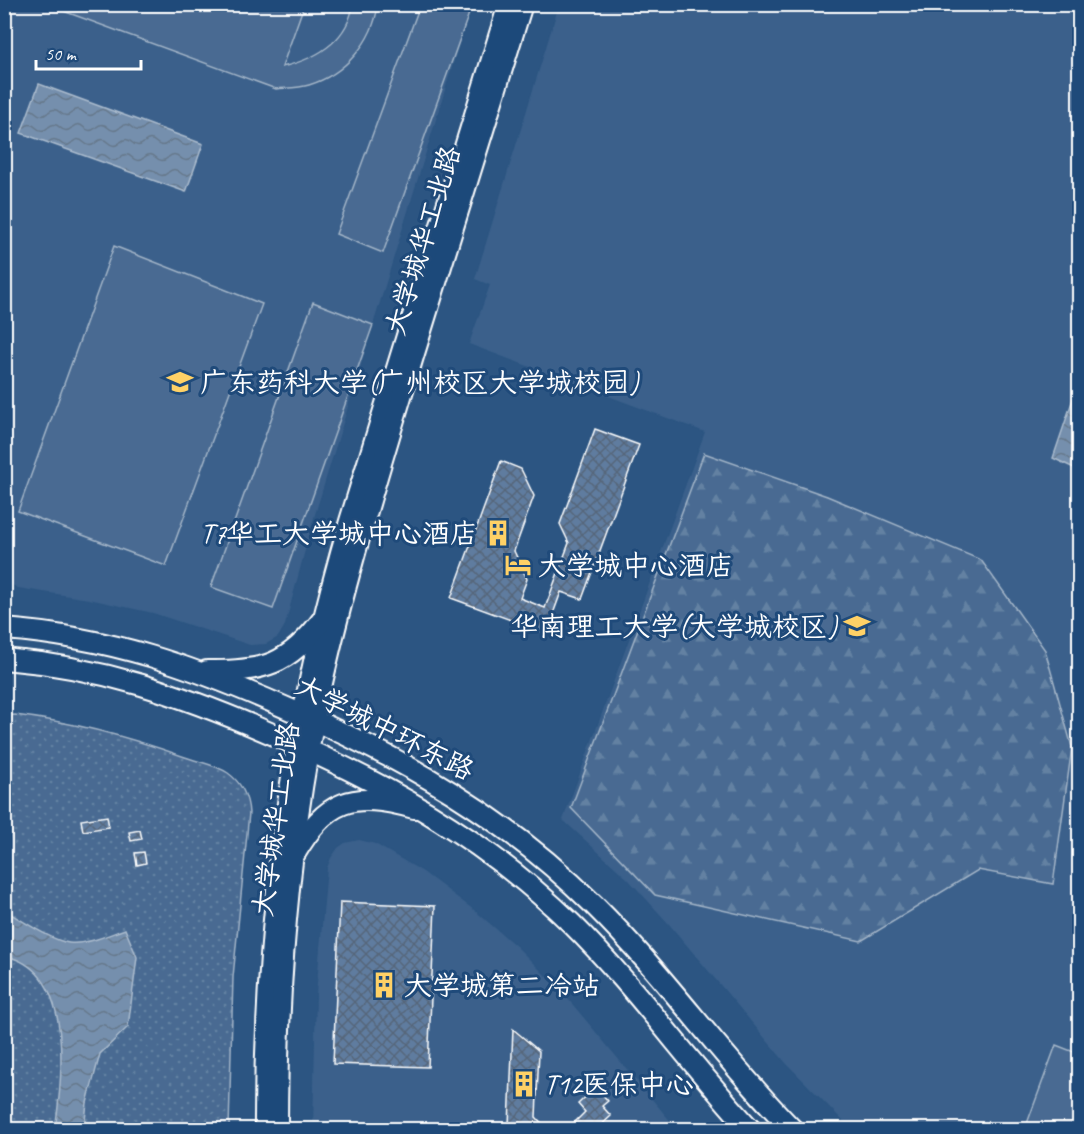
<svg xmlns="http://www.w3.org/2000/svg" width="1084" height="1134" font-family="Caveat,'LXGW WenKai TC',sans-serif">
	<defs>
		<pattern id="forest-firs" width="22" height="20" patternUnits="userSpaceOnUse" patternTransform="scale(1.5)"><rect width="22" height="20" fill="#486b92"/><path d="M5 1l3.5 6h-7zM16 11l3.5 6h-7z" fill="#6381a2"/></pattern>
		<pattern id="park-dots" width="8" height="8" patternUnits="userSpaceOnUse" patternTransform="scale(1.5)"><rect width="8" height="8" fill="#486b92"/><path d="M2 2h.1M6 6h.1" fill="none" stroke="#6381a2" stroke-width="1.8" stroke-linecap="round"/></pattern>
		<pattern id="water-waves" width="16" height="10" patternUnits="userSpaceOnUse" patternTransform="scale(1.5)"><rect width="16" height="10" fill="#748fad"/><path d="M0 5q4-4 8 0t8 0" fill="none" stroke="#66788b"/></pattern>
		<pattern id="building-cross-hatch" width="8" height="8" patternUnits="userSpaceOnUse" patternTransform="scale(1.5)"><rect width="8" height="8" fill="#5e7c9f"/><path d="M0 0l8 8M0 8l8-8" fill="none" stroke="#56667a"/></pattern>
	</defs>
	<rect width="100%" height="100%" fill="#2c5582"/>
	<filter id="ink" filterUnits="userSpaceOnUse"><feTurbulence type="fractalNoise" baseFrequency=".0167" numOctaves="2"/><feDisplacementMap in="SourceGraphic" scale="12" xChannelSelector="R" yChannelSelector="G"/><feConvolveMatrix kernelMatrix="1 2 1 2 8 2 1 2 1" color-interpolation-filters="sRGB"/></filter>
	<g filter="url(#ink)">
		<!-- built -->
		<g fill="#3b618b">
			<polygon points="4,5 471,5 312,524 285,625 278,637 266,644 250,645 153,613 89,599 18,588 5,581"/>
			<polygon points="559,5 1079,5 1079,1129 851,1129 786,1063 669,924 628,879 563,820 705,432 469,344 490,285 475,279"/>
			<polygon points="359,840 375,844 423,872 474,910 517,947 563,993 677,1129 313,1130 316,995 327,868 331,858 338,848 345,843"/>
		</g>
		<!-- grass -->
		<g fill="#486b92" stroke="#a4b5c8" stroke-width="1.5">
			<path d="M47 5H304L282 67C315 59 347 42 353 5H378C373 42 345 74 309 85 299 88 286 88 276 89Z"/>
			<polygon points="420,5 472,5 383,253 336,234"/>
			<polygon points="114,246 262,304 166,566 18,511"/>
			<polygon points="313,302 373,325 273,609 211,587"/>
			<polygon points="1056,1045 1079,1054 1079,1129 1025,1129"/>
		</g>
		<!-- forest -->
		<polygon fill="url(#forest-firs)" stroke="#a4b5c8" stroke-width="1.5" points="704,453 827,496 981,560 1045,650 1072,747 1053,884 978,870 861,941 655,895 571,808"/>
		<!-- park -->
		<path fill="url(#park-dots)" stroke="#a4b5c8" stroke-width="1.5" d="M15 715C74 722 129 737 185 757 199 762 216 765 228 773 242 783 248 797 249 813L233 977 229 1129 5 1130V716Z"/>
		<!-- water -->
		<g fill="url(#water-waves)" stroke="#acbcce" stroke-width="1.5">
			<polygon points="39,84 203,144 186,192 21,133"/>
			<polygon points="1079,381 1079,463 1074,468 1053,458"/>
			<path d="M4 910C20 919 52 941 69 943 87 945 108 935 125 929L137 957 128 1027 100 1054 87 1103 84 1129H55C63 1077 75 970 5 956Z"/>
		</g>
		<!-- building -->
		<g fill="url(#building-cross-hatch)" stroke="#fff" stroke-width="1.5">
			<polygon points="595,429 639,445 582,599 561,592 546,633 451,598 501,461 521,469 534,496 514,551 527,579 520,598 545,608 569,543 560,524"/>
			<polygon points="107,816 109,827 83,831 81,820"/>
			<polygon points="140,830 142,839 131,841 129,832"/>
			<polygon points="144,852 146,863 137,865 135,853"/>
			<polygon points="340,902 435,906 428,1067 333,1064"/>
			<polygon points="513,1029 539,1051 536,1117 548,1130 513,1130 509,1125"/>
			<polygon points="596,1087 608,1101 602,1106 611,1116 596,1130 567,1130 585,1112 578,1104"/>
		</g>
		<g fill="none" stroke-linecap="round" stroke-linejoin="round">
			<!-- secondary casing -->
			<g stroke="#fff" stroke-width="22">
				<g id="secondary">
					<path d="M264 1130C263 924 291 718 349 521L508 4"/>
					<path d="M278 1130C278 996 288 862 313 730 338 604 376 483 413 360 450 242 486 123 523 4"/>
				</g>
			</g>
			<!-- primary casing -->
			<g stroke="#fff" stroke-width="24">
				<g id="primary">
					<path d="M4 629C111 637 194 667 291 710 405 759 506 817 594 905 665 975 722 1058 793 1130"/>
					<path d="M4 659C103 667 182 695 272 734 385 783 481 836 571 923 636 987 689 1063 751 1130"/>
					<path d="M207 671C263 672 289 665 323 619"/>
					<path d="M294 855C327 799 351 791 414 808"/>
				</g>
			</g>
			<!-- secondary -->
			<use href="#secondary" stroke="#1f4a7a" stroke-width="18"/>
			<!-- primary -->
			<use href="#primary" stroke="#1f4a7a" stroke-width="20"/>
		</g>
	</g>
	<!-- icons -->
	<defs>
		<g id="university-bare" transform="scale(2.07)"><path d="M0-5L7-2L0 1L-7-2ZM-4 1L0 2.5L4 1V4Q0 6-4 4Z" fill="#ffd166" stroke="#1f4a7a" stroke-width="2.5" paint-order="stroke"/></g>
		<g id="building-bare" transform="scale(2.07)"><path d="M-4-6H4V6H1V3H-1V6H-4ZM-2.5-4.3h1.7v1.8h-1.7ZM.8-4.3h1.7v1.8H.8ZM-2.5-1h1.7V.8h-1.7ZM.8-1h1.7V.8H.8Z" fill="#ffd166" stroke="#1f4a7a" stroke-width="2.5" paint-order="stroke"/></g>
		<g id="hotel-bare" transform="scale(2.07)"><path d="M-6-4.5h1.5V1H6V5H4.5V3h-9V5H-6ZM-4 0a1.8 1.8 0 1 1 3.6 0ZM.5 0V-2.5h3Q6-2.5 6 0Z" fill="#ffd166" stroke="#1f4a7a" stroke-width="2.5" paint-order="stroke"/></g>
	</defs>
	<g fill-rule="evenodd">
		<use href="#university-bare" x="180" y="382"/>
		<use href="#building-bare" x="498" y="533"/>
		<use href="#hotel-bare" x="518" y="565"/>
		<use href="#university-bare" x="857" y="626"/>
		<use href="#building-bare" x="384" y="985"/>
		<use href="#building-bare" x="524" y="1084"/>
	</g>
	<g text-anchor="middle" stroke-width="6" stroke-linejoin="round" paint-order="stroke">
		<!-- street labels -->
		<g font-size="28" fill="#fff" stroke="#1f4a7a">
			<text transform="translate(422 240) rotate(-73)" y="10">大学城华工北路</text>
			<text transform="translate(385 727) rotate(27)" y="10">大学城中环东路</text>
			<text transform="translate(275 819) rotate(-82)" y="10">大学城华工北路</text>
		</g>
		<!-- poi labels -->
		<g font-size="28" fill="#fff" stroke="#1f4a7a" text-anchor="start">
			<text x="200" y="392">广东药科大学(广州校区大学城校园)</text>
			<text x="478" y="543" text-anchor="end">T7华工大学城中心酒店</text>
			<text x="538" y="575">大学城中心酒店</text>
			<text x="837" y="636" text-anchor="end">华南理工大学(大学城校区)</text>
			<text x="404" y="995">大学城第二冷站</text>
			<text x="544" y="1094">T12医保中心</text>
		</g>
	</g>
	<!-- margin -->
	<rect width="1084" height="1134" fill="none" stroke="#1f4a7a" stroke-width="24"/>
	<rect x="12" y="12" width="1060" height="1110" fill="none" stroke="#fff" stroke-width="2" filter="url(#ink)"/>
	<!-- scale -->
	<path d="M36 60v9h105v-9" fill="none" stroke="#ffffff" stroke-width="3"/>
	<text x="45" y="60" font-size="18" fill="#ffffff" stroke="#1f4a7a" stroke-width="4.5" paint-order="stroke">50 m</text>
</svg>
